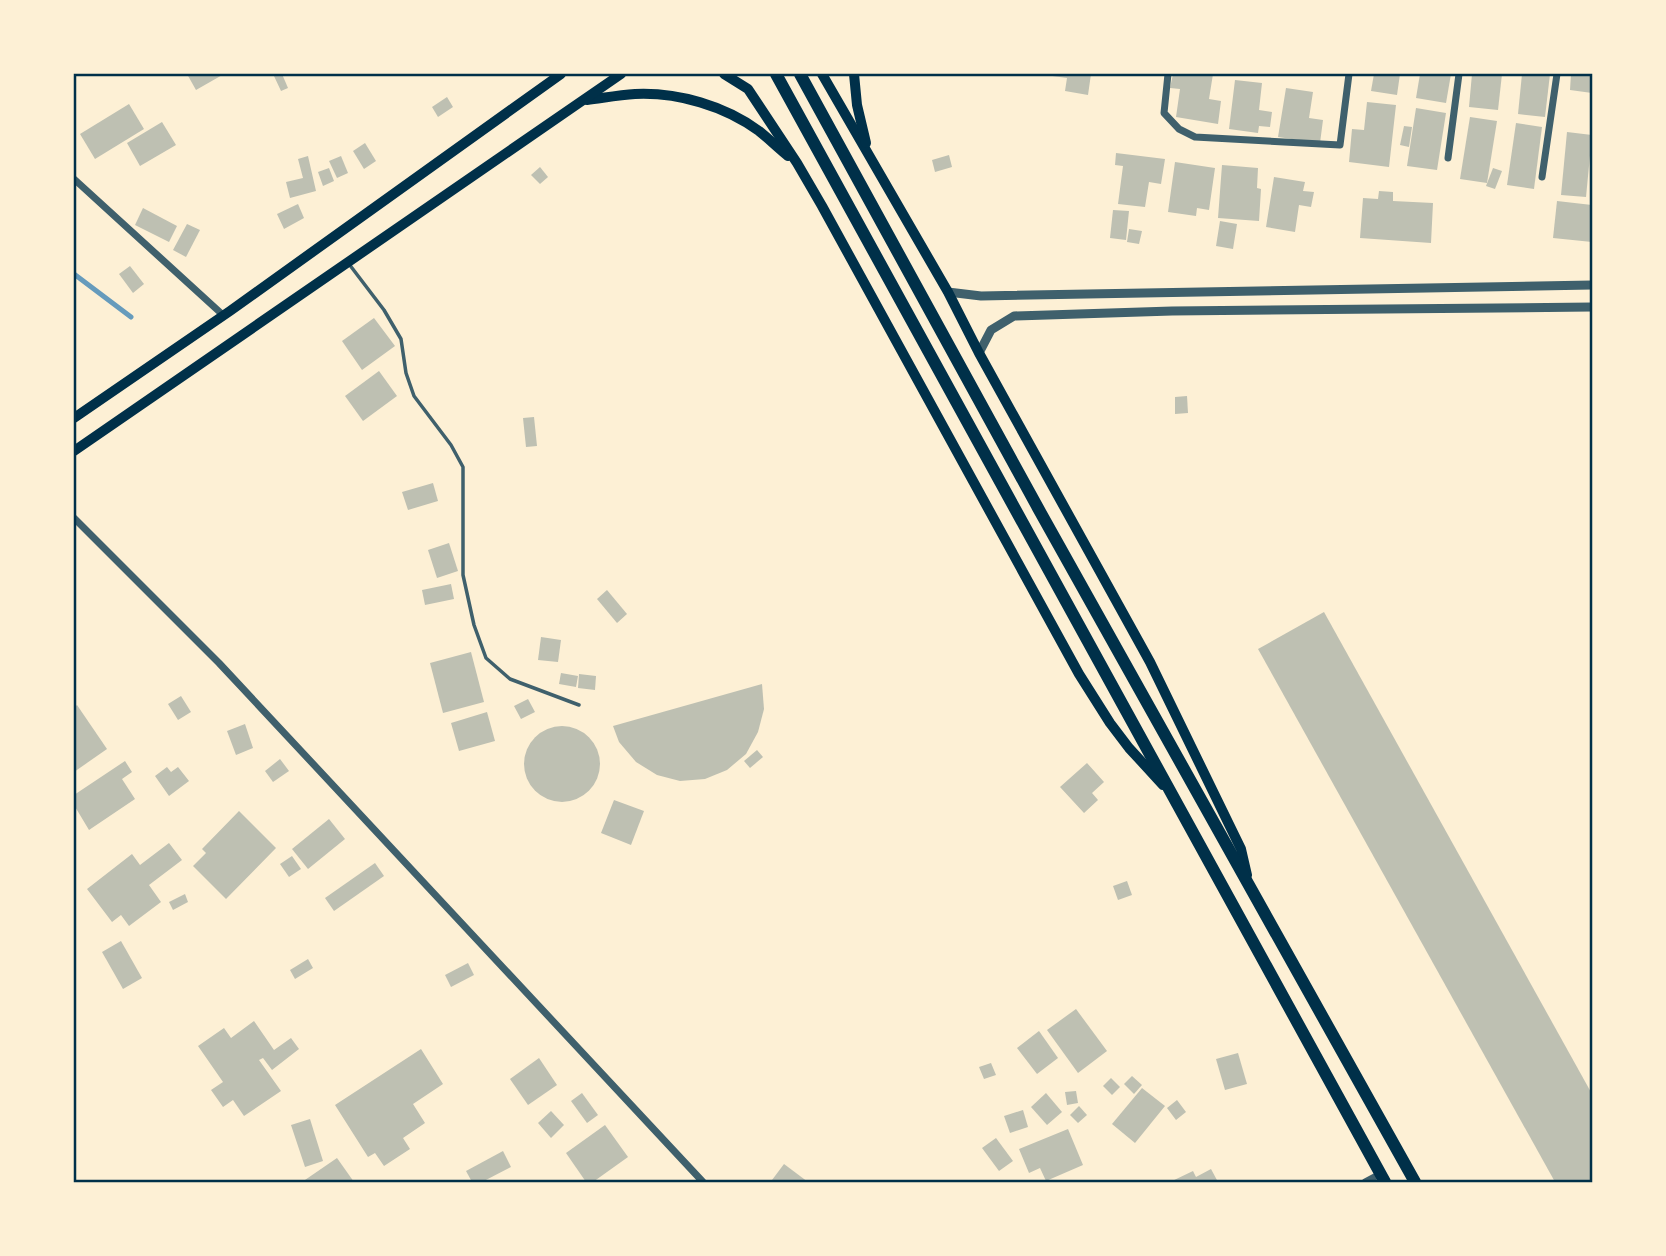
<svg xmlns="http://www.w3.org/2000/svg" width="1666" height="1256" font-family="Bitter,serif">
	<rect width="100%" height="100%" fill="#fdf0d5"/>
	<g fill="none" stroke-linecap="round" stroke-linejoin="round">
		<!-- stream -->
		<polyline stroke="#669bbc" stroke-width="5" points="74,274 131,317"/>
	</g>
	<!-- building -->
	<g fill="#bec0b2">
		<polygon points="187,74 224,74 196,90"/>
		<polygon points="280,74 282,74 288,88 281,91 274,76"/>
		<polygon points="1046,74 1091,74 1088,95 1065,91 1067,78 1045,75"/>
		<polygon points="1173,74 1213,74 1209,99 1221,101 1218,124 1176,117 1180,89 1170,88"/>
		<polygon points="1374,74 1400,74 1397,95 1371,91"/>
		<polygon points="1420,74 1451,74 1446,103 1416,98"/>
		<polygon points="1472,74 1502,74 1498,110 1469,107"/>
		<polygon points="1522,74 1550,74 1545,117 1518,114"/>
		<polygon points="1571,74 1592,74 1592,93 1570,90"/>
		<polygon points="1235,80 1262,83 1259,110 1272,112 1270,127 1259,126 1258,133 1229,129"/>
		<polygon points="1286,88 1313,92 1309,118 1323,120 1320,143 1278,137"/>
		<polygon points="447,97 453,107 438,117 432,107"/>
		<polygon points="1367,102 1396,105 1389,167 1349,162 1352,129 1364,130"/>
		<polygon points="129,104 144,129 95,159 80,134"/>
		<polygon points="1416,108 1446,113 1437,170 1407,166"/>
		<polygon points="1470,117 1497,121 1487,183 1460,179"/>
		<polygon points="162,122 176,145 140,166 127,143"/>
		<polygon points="1516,123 1542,127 1534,189 1507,185"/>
		<polygon points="1404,126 1412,127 1409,147 1400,145"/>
		<polygon points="1567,132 1592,135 1586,197 1561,195"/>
		<polygon points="365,143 376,161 364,169 353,151"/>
		<polygon points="1116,153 1165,159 1161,184 1149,182 1145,207 1118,204 1123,166 1115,165"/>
		<polygon points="949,155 952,167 935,172 932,160"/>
		<polygon points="308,156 316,191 290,198 286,182 303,178 298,159"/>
		<polygon points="341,156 348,173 337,178 329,161"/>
		<polygon points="1175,162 1215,168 1209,210 1197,208 1196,216 1168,212"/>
		<polygon points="1222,165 1258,168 1257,188 1261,189 1259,221 1218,218"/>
		<polygon points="540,167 548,177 540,184 531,175"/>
		<polygon points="329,168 334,181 323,186 318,172"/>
		<polygon points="1493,168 1502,171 1495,189 1486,186"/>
		<polygon points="1274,177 1305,182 1303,191 1314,192 1311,207 1299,205 1295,232 1266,227"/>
		<polygon points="1379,191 1393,192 1393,201 1433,203 1431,243 1360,238 1363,198 1378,199"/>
		<polygon points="1557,201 1592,205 1592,242 1553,238"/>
		<polygon points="298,204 304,218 284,229 277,214"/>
		<polygon points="143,208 177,226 169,242 135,225"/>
		<polygon points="1113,210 1129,211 1126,240 1110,238"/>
		<polygon points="1220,221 1237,224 1233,249 1216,246"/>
		<polygon points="187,224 200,230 186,257 173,250"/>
		<polygon points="1129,229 1142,231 1139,244 1127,242"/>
		<polygon points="130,266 144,284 133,293 119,274"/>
		<polygon points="374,318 395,346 362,370 342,341"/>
		<polygon points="379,371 397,396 363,421 345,396"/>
		<polygon points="1187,396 1188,413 1175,414 1175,397"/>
		<polygon points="534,417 537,446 526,447 523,418"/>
		<polygon points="433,483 438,501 408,510 402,492"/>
		<polygon points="449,543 458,571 437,578 428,550"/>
		<polygon points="451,584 454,599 425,605 422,590"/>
		<polygon points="607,590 627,614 617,623 597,599"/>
		<polygon points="1324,612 1592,1094 1592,1182 1555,1182 1258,649"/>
		<polygon points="541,637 561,640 558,662 538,660"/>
		<polygon points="471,652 484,702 443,713 430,663"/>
		<polygon points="561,673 578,676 576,687 559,684"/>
		<polygon points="579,674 596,676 595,690 578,688"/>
		<polygon points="762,684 764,709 758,732 746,754 727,770 705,779 680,781 657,775 636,762 619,742 613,726"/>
		<polygon points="181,696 191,712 178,720 168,704"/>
		<polygon points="528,699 535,712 521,719 514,706"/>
		<polygon points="77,705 107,749 74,772 74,708"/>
		<polygon points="487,712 495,741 459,751 451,723"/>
		<polygon points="245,724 253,748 236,755 227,731"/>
		<circle cx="562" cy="764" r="38"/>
		<polygon points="757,750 763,757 750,768 744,761"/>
		<polygon points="280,759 289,771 273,782 265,771"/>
		<polygon points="125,761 132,772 122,779 135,799 89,830 74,805 74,795"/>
		<polygon points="1087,763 1104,782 1092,793 1098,800 1084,813 1060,787"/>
		<polygon points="167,767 171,772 178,767 189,781 169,796 155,776"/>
		<polygon points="614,800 644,811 631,845 601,833"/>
		<polygon points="239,811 276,848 226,899 193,866 206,853 202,849"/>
		<polygon points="329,819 345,839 308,869 292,849"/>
		<polygon points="169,843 182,860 149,885 161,902 129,926 121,915 112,922 87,889 132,854 140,865"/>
		<polygon points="292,856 301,869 289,877 280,864"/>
		<polygon points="375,863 384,876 334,911 325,898"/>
		<polygon points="1127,881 1132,895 1118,900 1113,886"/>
		<polygon points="185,894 188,902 173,910 169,902"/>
		<polygon points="121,941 142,978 123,989 102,952"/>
		<polygon points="308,959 313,968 295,979 290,970"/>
		<polygon points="468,963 474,975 451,987 445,975"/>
		<polygon points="1076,1009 1107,1051 1078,1073 1047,1030"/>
		<polygon points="254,1021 274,1050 291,1038 299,1049 272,1070 263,1058 259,1060 281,1091 244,1116 233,1100 223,1107 211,1090 223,1082 198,1046 224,1028 231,1038"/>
		<polygon points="1039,1031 1058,1058 1037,1074 1017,1048"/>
		<polygon points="421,1049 443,1084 413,1104 425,1123 403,1138 410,1149 384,1166 375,1153 368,1157 335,1105"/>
		<polygon points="1238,1053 1247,1084 1225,1090 1216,1059"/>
		<polygon points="539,1058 557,1085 528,1105 510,1079"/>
		<polygon points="991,1063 996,1075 984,1079 979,1067"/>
		<polygon points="1132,1076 1142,1085 1134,1094 1124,1084"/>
		<polygon points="1111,1078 1120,1087 1112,1095 1103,1086"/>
		<polygon points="1142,1088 1165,1106 1135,1143 1112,1124"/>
		<polygon points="1076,1091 1078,1103 1067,1105 1065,1092"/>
		<polygon points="582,1093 598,1115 587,1123 571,1101"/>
		<polygon points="1046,1093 1062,1112 1047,1125 1031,1107"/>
		<polygon points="1177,1100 1186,1112 1176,1120 1167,1108"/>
		<polygon points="1079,1106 1087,1115 1078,1123 1070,1115"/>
		<polygon points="1023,1110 1028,1127 1010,1133 1004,1116"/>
		<polygon points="551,1111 564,1125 551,1138 538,1123"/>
		<polygon points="310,1119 323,1161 305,1167 291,1125"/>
		<polygon points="605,1125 628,1157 593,1182 586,1182 566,1153"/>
		<polygon points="1068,1129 1083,1165 1046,1181 1040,1168 1029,1173 1019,1149"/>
		<polygon points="996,1138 1013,1161 999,1171 982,1148"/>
		<polygon points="503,1151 511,1167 482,1182 472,1182 466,1171"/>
		<polygon points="337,1158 354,1182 302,1182"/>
		<polygon points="784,1164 808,1182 775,1182 772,1180"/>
		<polygon points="1211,1169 1218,1182 1170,1182 1193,1171 1196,1177"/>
	</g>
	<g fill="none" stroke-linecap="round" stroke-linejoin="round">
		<!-- service -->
		<polyline stroke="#3f606c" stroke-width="3.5" points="349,264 384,310 401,339 406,373 414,396 451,445 463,467 463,575 474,625 486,658 510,679 579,705"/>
		<!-- minor -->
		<g stroke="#3f606c" stroke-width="7">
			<polyline points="1168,74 1164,113 1179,129 1195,137 1340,145 1349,74"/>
			<polyline points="1448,158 1459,74"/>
			<polyline points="1542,177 1557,74"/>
			<polyline points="74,179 223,315"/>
			<polyline points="74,518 219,663 703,1182"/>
			<polyline points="1365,1182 1380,1174"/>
		</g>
		<!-- tertiary -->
		<g stroke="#3f606c" stroke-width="9">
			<polyline points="948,292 981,296 1592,285"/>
			<polyline points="979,353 991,330 1014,316 1172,311 1592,307"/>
		</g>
		<!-- secondary -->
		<g stroke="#003049" stroke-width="10">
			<polyline points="724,74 748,89 797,163 822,206 1079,674 1110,723 1129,748 1163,785"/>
			<polyline points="822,74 948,292 979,353 1150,662 1241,849 1247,875"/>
			<polyline points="854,74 857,105 866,143"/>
			<path d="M587 100C603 98 619 95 635 94 678 92 725 106 759 131 769 139 778 148 788 156"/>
			<polyline points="74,418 230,311 561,74"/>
			<polyline points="74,451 621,74"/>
		</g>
		<!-- primary -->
		<g stroke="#003049" stroke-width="12">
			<polyline points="776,74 1385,1182"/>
			<polyline points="800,74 1038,508 1415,1182"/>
		</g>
	</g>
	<!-- border -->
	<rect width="1666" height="1256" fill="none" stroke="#fdf0d5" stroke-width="150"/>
	<rect x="75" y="75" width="1516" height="1106" fill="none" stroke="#003049" stroke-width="2.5"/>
</svg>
